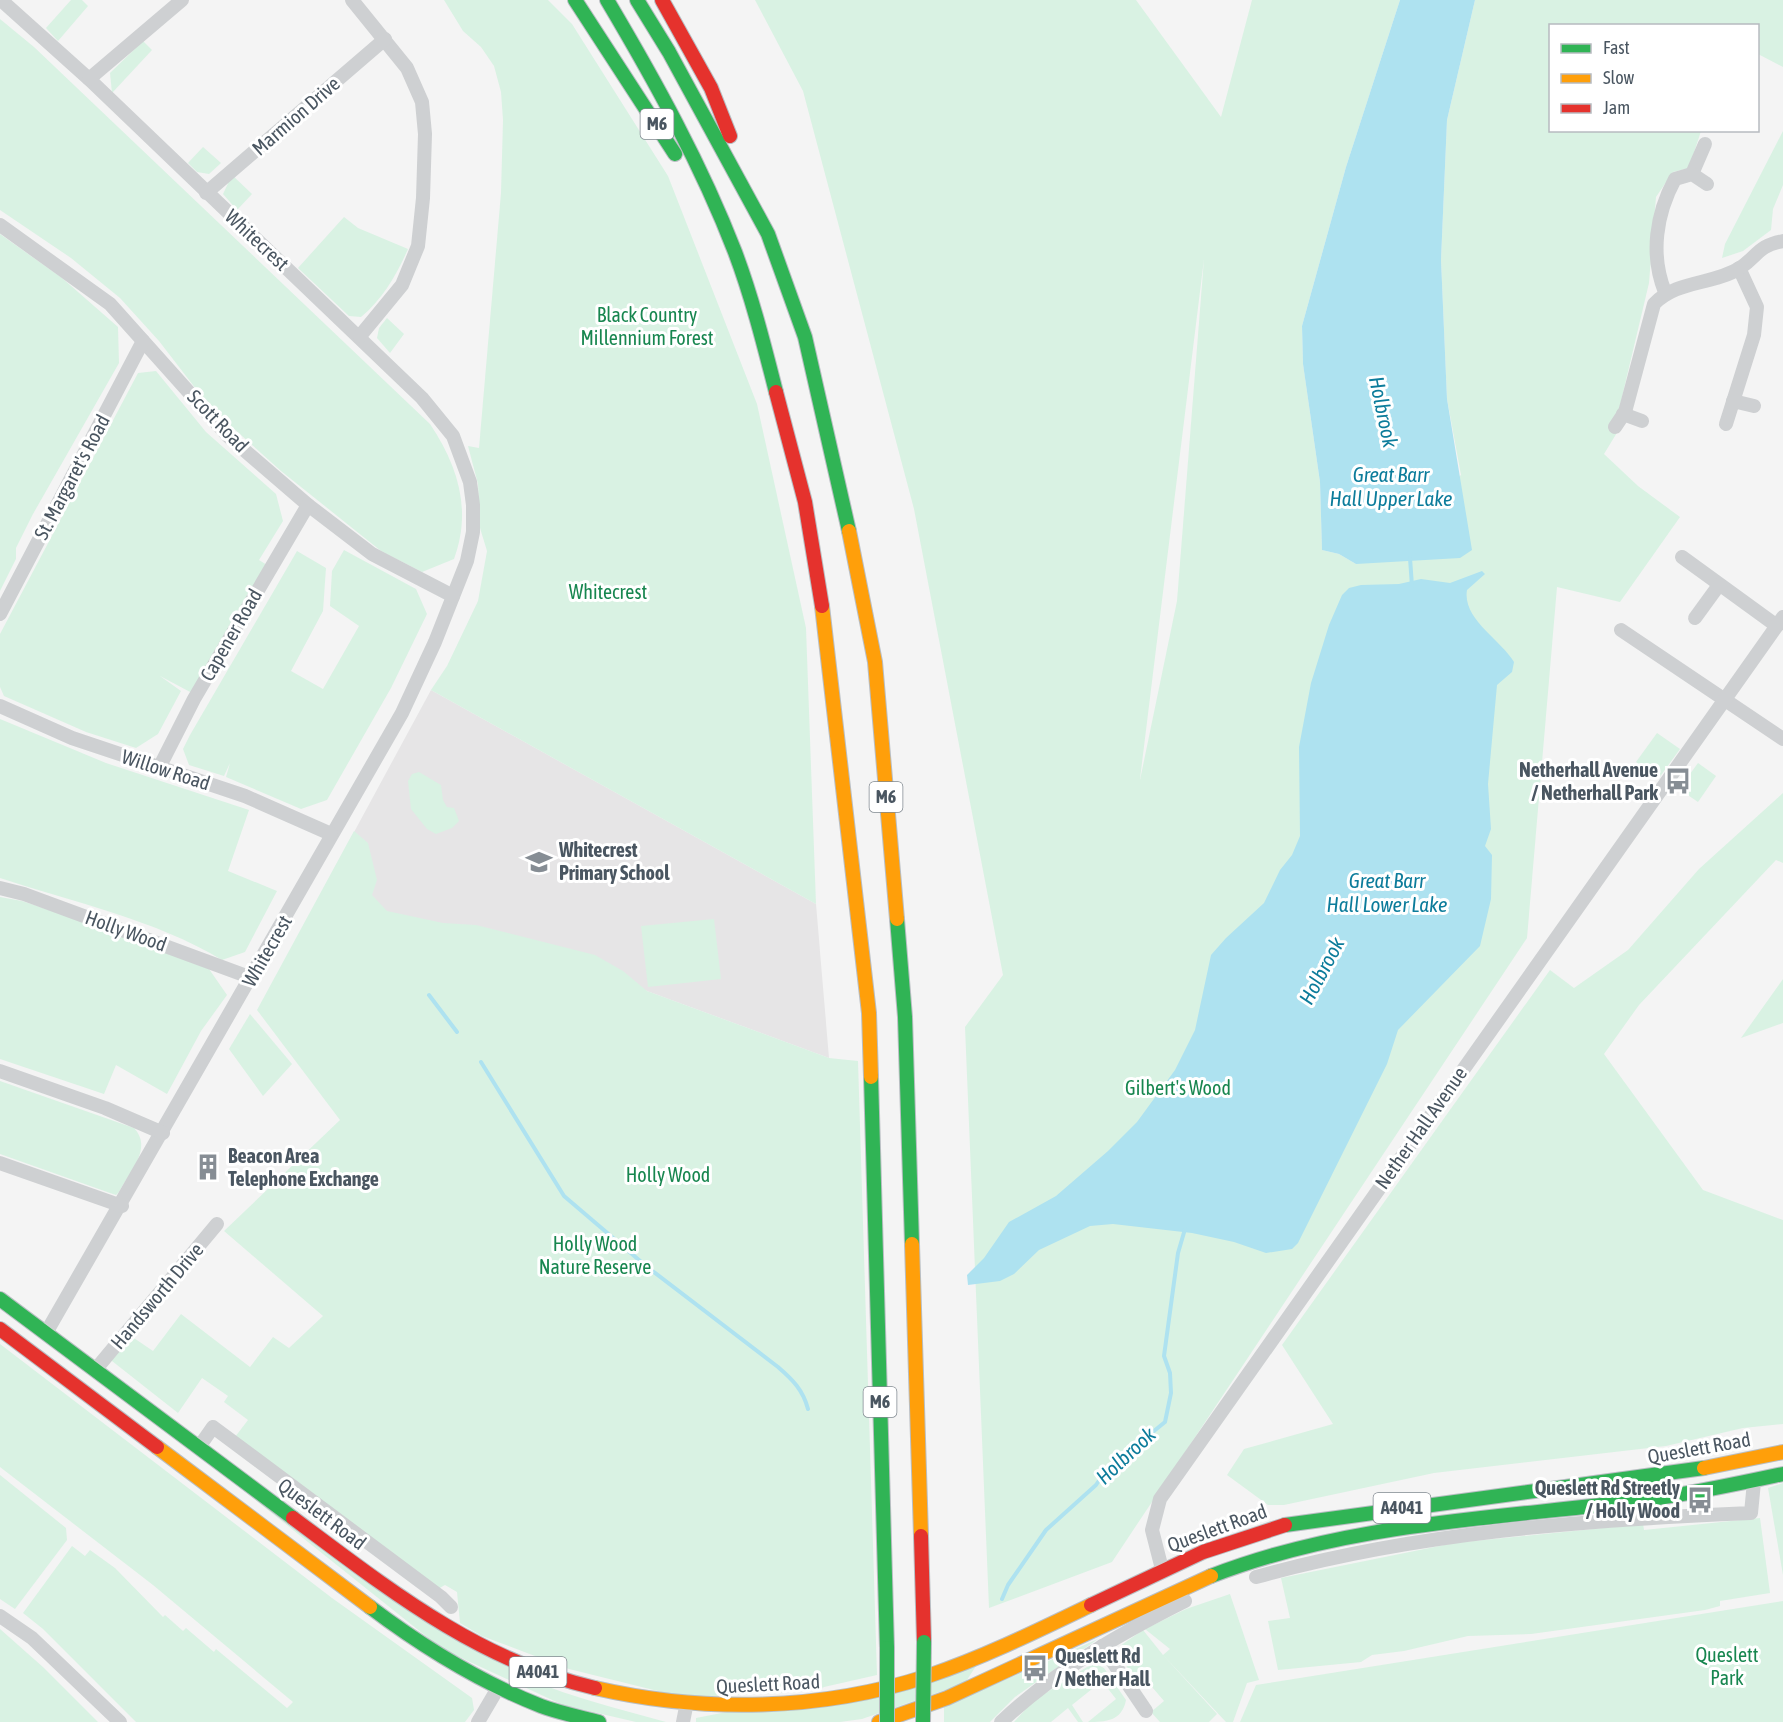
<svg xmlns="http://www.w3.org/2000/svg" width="1783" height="1722" font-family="'Asap Condensed',sans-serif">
	<rect width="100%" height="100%" fill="#f4f4f4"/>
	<!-- education -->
	<polygon fill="#e6e5e6" points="431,690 816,904 829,1058 647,991 321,893"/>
	<!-- green -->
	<g fill="#d9f2e3" fill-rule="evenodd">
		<polygon points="71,0 82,0 88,6 58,41 46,28"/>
		<polygon points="444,0 548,0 572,24 668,176 757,404 806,628 816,904 431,690 447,666 478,601 487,551 480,528 478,484 468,446 479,448 501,193 503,120 501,92 494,66 481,47 463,31"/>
		<path d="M755 0H1136L1221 117 1252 0H1400L1346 167 1302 326 1303 364 1320 482 1322 550 1339 554 1356 564 1461 475 1447 399 1441 260 1447 120 1475 0H1783V67L1758 54V26H1550V130L1701 131 1689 168 1673 172 1656 197 1649 283 1617 418 1618 431 1604 454 1638 486 1680 517 1620 602 1557 587 1527 938 1112 1562 989 1608 965 1027 1003 975 914 509 803 91ZM1204 259 1177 601 1140 780V779Z"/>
		<path d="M0 19 34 47 430 424C458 466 472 510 454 559L422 572 381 551 281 471 232 427 196 389 159 341 120 298 71 258 0 210Z"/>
		<polygon points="143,41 152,50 112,93 110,73"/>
		<polygon points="1783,131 1783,185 1773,209 1771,230 1743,251 1722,258 1725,244"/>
		<polygon points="203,147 221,163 209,174 197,172 188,163"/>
		<polygon points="232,175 252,194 237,210 223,194"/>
		<path d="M344 217 358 228 408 249C397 274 383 299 361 317L349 316 298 268Z"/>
		<polygon points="0,234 62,278 118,327 119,363 33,514 16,548 16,559 0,591"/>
		<polygon points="387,318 404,334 390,353 377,338 379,328"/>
		<polygon points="156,371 206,432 276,494 283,521 259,560 267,565 192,693 160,676 181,691 158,734 136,748 86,732 4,696 0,687 0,634 138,373"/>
		<polygon points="344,550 416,589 427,614 391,688 327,800 301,809 226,777 230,763 224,776 189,765 183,749 190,735 297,551 326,568 323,611 291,671 323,689 359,626 330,606 332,571"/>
		<path d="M0 719 106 763 249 810 228 871 277 891 245 952 222 960C154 919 75 903 0 878Z"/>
		<polygon points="1657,733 1680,749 1659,778 1636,762"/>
		<polygon points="1698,763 1716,776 1698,802 1679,789"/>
		<polygon points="419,772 441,785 443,800 447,807 454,808 459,821 452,828 436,834 427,829 411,809 408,781 412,774"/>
		<polygon points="1783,793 1783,863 1776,860 1639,1005 1604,1054 1703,1190 1783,1220 1783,1424 1743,1428 1666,1446 1434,1473 1284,1505 1268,1505 1227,1475 1244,1449 1333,1424 1282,1345 1550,970 1574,988 1628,950 1699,869"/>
		<polygon points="354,831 368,843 377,880 372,895 387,911 443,923 476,925 595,955 623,971 647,991 829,1058 858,1061 877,1675 824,1687 820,1690 686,1698 569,1669 482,1636 460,1623 457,1592 445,1585 438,1589 235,1437 248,1420 224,1402 228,1396 202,1378 178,1413 112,1361 113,1353 128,1334 153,1351 181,1314 250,1367 273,1337 289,1348 323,1316 224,1231 340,1120 257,1010"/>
		<polygon points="0,897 22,901 76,919 209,969 227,995 201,1031 167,1094 116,1065 104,1094 0,1059"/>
		<polygon points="714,919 721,979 648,987 641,926"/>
		<polygon points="1783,979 1783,1023 1741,1038"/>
		<polygon points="250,1014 292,1064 263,1096 229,1049"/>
		<path d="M0 1081 134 1128C153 1148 130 1171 119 1192L116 1195 110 1193 0 1154Z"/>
		<polygon points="0,1344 332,1598 472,1698 474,1710 465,1722 136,1722 43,1629 23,1613 72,1546 85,1556 90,1550 115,1568 163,1617 165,1615 183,1631 186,1628 214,1652 216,1649 287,1708 293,1702 153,1585 0,1467"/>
		<path d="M204 1459 529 1679C573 1698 620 1709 666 1722H636L563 1705 442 1649Z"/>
		<polygon points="0,1475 66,1528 67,1540 15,1609 0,1599"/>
		<polygon points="1783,1483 1783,1575 1768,1488"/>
		<polygon points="1760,1518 1770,1593 1720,1601 1720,1606 1705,1610 1531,1634 1468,1636 1404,1651 1372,1655 1361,1662 1278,1670 1268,1621 1290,1618 1281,1578 1454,1543 1643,1524 1644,1530"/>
		<polygon points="1230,1594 1259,1680 1247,1683 1233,1722 1226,1722 1163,1655 1217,1714 1209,1722 1160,1722 1151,1712 1164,1701 1152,1687 1137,1683 1119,1654 1120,1646 1143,1630 1163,1655 1170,1649 1145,1629 1186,1609"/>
		<polygon points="1783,1601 1783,1722 1240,1722 1256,1685"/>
		<polygon points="0,1629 44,1668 98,1722 0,1722"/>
		<polygon points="1098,1639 1015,1697 990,1722 944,1722 944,1707"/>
		<polygon points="978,1663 965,1683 862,1719 840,1722 696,1722 696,1718"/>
		<path d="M1096 1664 1104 1668 1126 1700C1122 1721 1106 1722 1088 1722L1116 1699 1102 1681 1072 1705 1083 1722H1078L1068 1708 1051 1722H1014L1033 1701 1087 1667Z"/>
	</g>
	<!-- water -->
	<g fill="#aee2f0">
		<polygon points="1400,0 1475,0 1447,120 1441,260 1447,399 1472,550 1460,558 1356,564 1339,554 1322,550 1320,482 1303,364 1302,326 1346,167"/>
		<path d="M1482 571 1485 574 1467 590C1462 619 1501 640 1514 662L1512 672 1497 685 1488 784 1491 829 1485 846 1492 855 1491 899 1480 946 1398 1030 1387 1064 1298 1243 1292 1249 1266 1253 1234 1242 1192 1233 1113 1224 1090 1226 1039 1250 1014 1274 1000 1281 968 1285 967 1275 984 1258 1009 1222 1056 1196 1108 1151 1137 1122 1175 1070 1195 1030 1211 955 1226 938 1264 903 1280 870 1292 855 1300 836 1299 747 1311 683 1329 625 1342 595 1349 588 1361 585 1399 584 1421 579 1450 583Z"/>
	</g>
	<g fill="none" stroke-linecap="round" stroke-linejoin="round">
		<!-- stream -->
		<g stroke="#aee2f0" stroke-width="4">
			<polyline points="1410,558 1412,586"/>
			<polyline points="429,995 457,1032"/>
			<path d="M481 1062 564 1196 646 1266 778 1367C793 1380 803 1390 808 1409"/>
			<polyline points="1002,1599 1008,1585 1046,1530 1096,1485 1106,1470 1165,1422 1171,1393 1170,1373 1164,1356 1178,1253 1185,1229"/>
		</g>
		<!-- fast casing -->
		<g stroke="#b9bec3" stroke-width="16">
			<g id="fast">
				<polyline points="575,0 675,154"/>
				<path d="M607 0C655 81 701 164 735 252 752 297 764 345 776 392"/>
				<polyline points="637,0 669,52 768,234 805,337 849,531"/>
				<polyline points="897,919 905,1017 912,1244"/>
				<polyline points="871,1077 887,1648"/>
				<polyline points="0,1299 293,1518"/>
				<polyline points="1285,1525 1704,1468"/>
				<path d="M1211 1576C1355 1520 1507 1519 1658 1498 1700 1492 1741 1483 1783 1474"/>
				<path d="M370 1607C423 1647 480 1682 541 1706 560 1713 580 1717 599 1722"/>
			</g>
		</g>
		<!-- slow casing -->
		<g stroke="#b9bec3" stroke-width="16">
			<g id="slow">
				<polyline points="849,531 875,662 897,919"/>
				<polyline points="822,606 869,1013 871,1077"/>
				<polyline points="912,1244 921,1536"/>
				<polyline points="157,1447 370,1607"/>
				<polyline points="1704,1468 1783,1452"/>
				<path d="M595 1688C704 1713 821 1711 928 1676 984 1657 1037 1631 1091 1605"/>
				<polyline points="879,1722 947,1698 1211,1576"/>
			</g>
		</g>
		<!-- jam casing -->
		<g stroke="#b9bec3" stroke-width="16">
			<g id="jam">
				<polyline points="662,0 711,88 730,136"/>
				<polyline points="776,392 805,502 822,606"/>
				<polyline points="0,1329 157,1447"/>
				<path d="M293 1518C387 1588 478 1661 595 1688"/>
				<polyline points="921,1536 924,1642"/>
				<polyline points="1091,1605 1203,1552 1285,1525"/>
			</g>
		</g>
		<!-- street -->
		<g stroke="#ced0d2" stroke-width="14">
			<polyline points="1,0 89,79 422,398 453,436 470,482 473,505 473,532 467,561 435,642 402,713 46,1333"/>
			<polyline points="352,0 407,68 422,102 425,134 423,198 418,246 402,285 360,336"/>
			<polyline points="89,79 182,0"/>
			<polyline points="1692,174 1705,144"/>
			<polyline points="206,193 385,39"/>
			<polyline points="0,225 110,304 229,437 308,505 372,554 453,596"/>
			<path d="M1665 292C1650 255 1656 214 1675 179L1692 174 1707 184"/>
			<polyline points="1733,401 1754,406"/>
			<polyline points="1623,414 1642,421"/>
			<polyline points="1726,424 1754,335 1757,307 1739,268"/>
			<path d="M1615 427 1625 412 1654 304C1677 280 1713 285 1740 268 1759 255 1757 246 1783 241"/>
			<polyline points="1682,557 1777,626"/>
			<polyline points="0,614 143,341"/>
			<polyline points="1695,618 1719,585"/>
			<polyline points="1621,630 1783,739"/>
			<polyline points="0,706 72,738 245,796 331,834"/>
			<polyline points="159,768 194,699 308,505"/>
			<polyline points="0,888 24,894 252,978"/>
			<polyline points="0,1071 105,1108 163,1133"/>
			<polyline points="0,1163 122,1206"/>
			<polyline points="96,1369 217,1224"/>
			<polyline points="199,1447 213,1427 441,1597 451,1607"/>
			<polyline points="1162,1569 1152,1530 1160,1499 1783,617"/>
			<path d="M1256 1577C1417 1532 1585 1520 1751 1513L1754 1482"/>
			<polyline points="0,1616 32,1638 120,1722"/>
			<polyline points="1102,1646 1146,1711"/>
			<polyline points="478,1722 498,1688"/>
			<polyline points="683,1722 686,1707"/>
			<path d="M1001 1722C1055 1671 1119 1634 1185 1601"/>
		</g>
		<!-- fast -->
		<use href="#fast" stroke="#30b455" stroke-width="14"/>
		<!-- slow -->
		<use href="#slow" stroke="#ff9f0a" stroke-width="14"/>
		<!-- jam -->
		<use href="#jam" stroke="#e5322d" stroke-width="14"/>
		<!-- fast-bridge casing -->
		<g stroke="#b9bec3" stroke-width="16" stroke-linecap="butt">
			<g id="fast-bridge">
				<polyline points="887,1648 887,1722"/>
				<polyline points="923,1722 924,1642"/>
			</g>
		</g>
		<!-- fast-bridge -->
		<use href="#fast-bridge" stroke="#30b455" stroke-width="14"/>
	</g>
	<!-- icons -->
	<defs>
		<g id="bus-bare" transform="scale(2.07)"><path d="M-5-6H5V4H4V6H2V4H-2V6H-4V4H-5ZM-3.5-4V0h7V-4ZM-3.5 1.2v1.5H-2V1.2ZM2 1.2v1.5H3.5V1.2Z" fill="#868d94" stroke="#fff" stroke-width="2.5" paint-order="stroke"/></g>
		<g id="school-bare" transform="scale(2.07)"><path d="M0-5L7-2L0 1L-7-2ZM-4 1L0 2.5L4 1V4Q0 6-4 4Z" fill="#868d94" stroke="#fff" stroke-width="2.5" paint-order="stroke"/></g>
		<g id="building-bare" transform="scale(2.07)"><path d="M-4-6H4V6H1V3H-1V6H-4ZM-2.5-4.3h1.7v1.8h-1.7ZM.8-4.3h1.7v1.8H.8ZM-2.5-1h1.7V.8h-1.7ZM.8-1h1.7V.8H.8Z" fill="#868d94" stroke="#fff" stroke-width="2.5" paint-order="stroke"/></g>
	</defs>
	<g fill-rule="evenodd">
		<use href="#bus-bare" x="1678" y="781"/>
		<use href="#school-bare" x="539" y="862"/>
		<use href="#building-bare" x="208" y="1167"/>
		<use href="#bus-bare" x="1700" y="1500"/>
		<use href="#bus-bare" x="1035" y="1668"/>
	</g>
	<g text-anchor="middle" stroke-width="6" stroke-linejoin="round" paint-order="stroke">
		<!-- shield labels -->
		<g fill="#fff" stroke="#808990" stroke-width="1.5">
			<rect x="640.5" y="109" width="33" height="30" rx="4.5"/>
			<rect x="869.5" y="782" width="33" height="30" rx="4.5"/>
			<rect x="863.5" y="1387" width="33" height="30" rx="4.5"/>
			<rect x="1373.5" y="1493" width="57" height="30" rx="4.5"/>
			<rect x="509.5" y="1657" width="57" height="30" rx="4.5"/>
		</g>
		<g font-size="18" font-weight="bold" fill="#4a5661">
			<text x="657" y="130">M6</text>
			<text x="886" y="803">M6</text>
			<text x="880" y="1408">M6</text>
			<text x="1402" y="1514">A4041</text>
			<text x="538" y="1678">A4041</text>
		</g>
		<!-- street labels -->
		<g font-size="20" fill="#4a5661" stroke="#fff">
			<text transform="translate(296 116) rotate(-41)" y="7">Marmion Drive</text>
			<text transform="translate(257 240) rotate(43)" y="7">Whitecrest</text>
			<text transform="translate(218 421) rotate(46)" y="7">Scott Road</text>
			<text transform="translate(72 477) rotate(-62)" y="7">St. Margaret's Road</text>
			<text transform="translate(231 635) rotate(-60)" y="7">Capener Road</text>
			<text transform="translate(166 770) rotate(18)" y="7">Willow Road</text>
			<text transform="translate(126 931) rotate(20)" y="7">Holly Wood</text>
			<text transform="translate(267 951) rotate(-60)" y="7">Whitecrest</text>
			<text transform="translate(1421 1128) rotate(-55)" y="7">Nether Hall Avenue</text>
			<text transform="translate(157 1296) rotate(-50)" y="7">Handsworth Drive</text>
			<text transform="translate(1699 1448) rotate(-10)" y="7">Queslett Road</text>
			<text transform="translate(322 1514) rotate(37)" y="7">Queslett Road</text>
			<text transform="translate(1217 1528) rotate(-20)" y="7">Queslett Road</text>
			<text transform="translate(768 1684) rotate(-3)" y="7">Queslett Road</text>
		</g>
		<!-- park labels -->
		<g font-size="20" fill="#17864f" stroke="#fff">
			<text x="647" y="322">Black Country<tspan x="647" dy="23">Millennium Forest</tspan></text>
			<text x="608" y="599">Whitecrest</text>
			<text x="1178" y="1095">Gilbert's Wood</text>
			<text x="668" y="1182">Holly Wood</text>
			<text x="595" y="1251">Holly Wood<tspan x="595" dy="23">Nature Reserve</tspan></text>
			<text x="1727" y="1662">Queslett<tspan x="1727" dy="23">Park</tspan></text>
		</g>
		<!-- poi labels -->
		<g font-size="20" font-weight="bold" fill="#4a5661" stroke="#fff" text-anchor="start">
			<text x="1658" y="777" text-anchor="end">Netherhall Avenue<tspan x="1658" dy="23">/ Netherhall Park</tspan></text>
			<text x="559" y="857">Whitecrest<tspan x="559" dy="23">Primary School</tspan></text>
			<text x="228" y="1163">Beacon Area<tspan x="228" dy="23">Telephone Exchange</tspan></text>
			<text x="1680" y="1495" text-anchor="end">Queslett Rd Streetly<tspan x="1680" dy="23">/ Holly Wood</tspan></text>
			<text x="1055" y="1663">Queslett Rd<tspan x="1055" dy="23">/ Nether Hall</tspan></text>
		</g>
		<!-- water labels -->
		<g font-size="21" font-style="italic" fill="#0c7c9b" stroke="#fff">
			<text transform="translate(1383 412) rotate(78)" y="7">Holbrook</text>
			<text x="1391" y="482">Great Barr<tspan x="1391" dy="24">Hall Upper Lake</tspan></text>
			<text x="1387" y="888">Great Barr<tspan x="1387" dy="24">Hall Lower Lake</tspan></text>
			<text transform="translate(1322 971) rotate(-62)" y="7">Holbrook</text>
			<text transform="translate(1126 1456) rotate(-43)" y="7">Holbrook</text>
		</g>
	</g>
	<!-- legend -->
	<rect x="1549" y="24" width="210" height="108" fill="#ffffff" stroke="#b7bbc0" stroke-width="1.5"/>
	<rect x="1561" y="44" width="30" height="9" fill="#30b455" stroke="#b7bbc0" stroke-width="1.5"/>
	<text x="1603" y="54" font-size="18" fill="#4a5661">Fast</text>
	<rect x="1561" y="74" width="30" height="9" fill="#ff9f0a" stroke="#b7bbc0" stroke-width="1.5"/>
	<text x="1603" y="84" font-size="18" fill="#4a5661">Slow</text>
	<rect x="1561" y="104" width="30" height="9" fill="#e5322d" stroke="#b7bbc0" stroke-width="1.5"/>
	<text x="1603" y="114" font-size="18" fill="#4a5661">Jam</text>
</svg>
